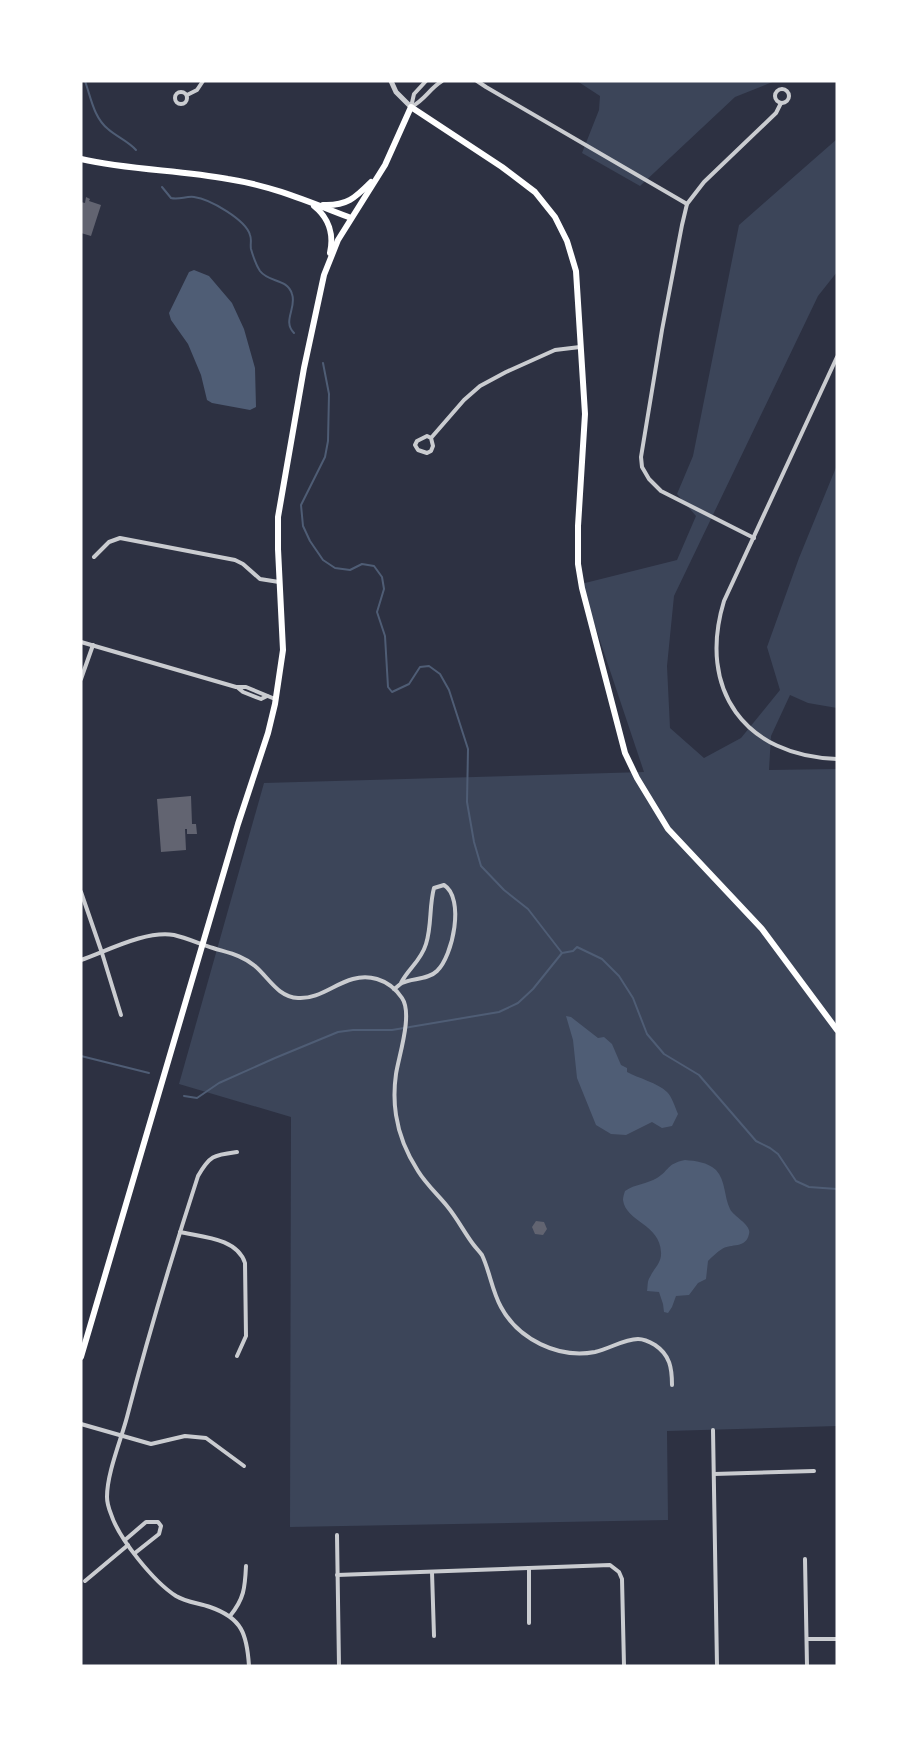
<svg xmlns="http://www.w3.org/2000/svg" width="918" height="1747" font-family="'Source Sans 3',sans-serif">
	<rect width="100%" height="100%" fill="#2d3142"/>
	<!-- green -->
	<g fill="#3c4559">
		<polygon points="577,81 775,81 735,97 640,186 582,153 599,110 600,96"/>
		<polygon points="837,139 837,272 818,296 674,596 667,666 670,728 704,758 741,738 780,690 767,647 799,558 837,465 837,708 808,703 790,695 771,736 769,770 837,769 837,1426 667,1431 668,1520 290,1527 291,1117 179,1084 264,783 644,772 581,584 677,560 696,516 677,494 693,456 739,225"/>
	</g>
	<!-- water -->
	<g fill="#4f5d75">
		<polygon points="194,270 209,276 232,303 244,329 255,368 256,407 250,410 212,403 207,400 201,375 188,344 171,320 169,313 189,272"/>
		<path d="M566 1016 571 1017 598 1038 604 1037 612 1044 621 1065 627 1068V1072C638 1078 658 1083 667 1092 672 1097 675 1107 678 1114L672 1126 662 1128 652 1122 626 1135 611 1134 596 1125 577 1078 573 1040Z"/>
		<path d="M685 1160C696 1161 707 1162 716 1170 726 1181 724 1197 730 1209 734 1217 752 1225 749 1234 746 1249 731 1243 722 1249 717 1252 712 1257 708 1261L706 1279 698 1283 689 1295 676 1296 672 1307 668 1313 664 1312 663 1304 659 1292 647 1291C648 1286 647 1281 650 1277 654 1268 662 1263 661 1252 660 1224 626 1222 623 1200 623 1197 624 1194 625 1191 635 1184 647 1184 657 1178 670 1170 666 1164 685 1160Z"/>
	</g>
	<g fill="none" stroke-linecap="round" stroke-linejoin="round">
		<!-- stream -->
		<g stroke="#4f5d75" stroke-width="2">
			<path d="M85 81C91 98 94 118 108 129 117 137 128 141 136 150"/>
			<path d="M162 187 171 198C179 200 186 196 194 197 210 199 246 220 250 235 252 240 250 244 251 249 253 256 256 265 260 271 269 283 287 278 292 294 297 308 282 321 294 333"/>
			<polyline points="323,363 329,394 328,441 325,457 301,505 303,526 310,541 323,560 335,568 350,570 362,564 374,566 382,577 384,589 377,612 385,636 388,687 392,692 409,684 420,667 429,666 440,674 449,690 468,749 467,802 474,842 481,866 504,890 528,909 562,953"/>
			<polyline points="81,1056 149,1073"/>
			<polyline points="184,1096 197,1098 219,1083 275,1058 338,1032 353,1030 392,1030 499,1012 518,1003 533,989 562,953 573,951 577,947 602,959 619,976 633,998 647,1034 664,1054 699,1075 756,1141 770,1148 778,1154 796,1181 809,1187 837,1189"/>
		</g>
	</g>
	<!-- building -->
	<g fill="#626471">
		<polygon points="86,197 90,199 89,201 101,205 91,236 81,233 81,202 85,203"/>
		<polygon points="191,796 192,824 196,824 197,834 187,834 187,829 185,829 186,850 161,852 157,799"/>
		<polygon points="536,1221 544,1222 547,1229 543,1235 535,1234 532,1227"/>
	</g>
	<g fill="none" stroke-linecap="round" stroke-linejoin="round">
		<!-- minor -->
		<g stroke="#caccd0" stroke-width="4">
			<polyline points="477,81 486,87 687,204"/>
			<circle cx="782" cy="96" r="7"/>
			<circle cx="181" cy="98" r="6"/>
			<polyline points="187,95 197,90 203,81"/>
			<path d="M411 107C425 100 429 89 442 81"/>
			<polyline points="411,107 414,94 426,81"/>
			<path d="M837 357 724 601C697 690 745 756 837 759"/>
			<polyline points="431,438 427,436 417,441 415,445 418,450 427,453 431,451 433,446 431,438 464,400 480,386 506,372 555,350 580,347"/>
			<polyline points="754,538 661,491 649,479 642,467 641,457 662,330 682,225 687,204 704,182 776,113 781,103"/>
			<polyline points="94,557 109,542 120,538 235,560 243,564 260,579 279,582"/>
			<polyline points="81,642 236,687 246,687 275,699"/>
			<polyline points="81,679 93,645"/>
			<polyline points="237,687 243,692 261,699 267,696"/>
			<polyline points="81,892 102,953 121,1015"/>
			<path d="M81 960C107 951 146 930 174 935 187 938 200 944 213 948 229 953 242 955 255 966 269 978 278 997 298 998 326 1000 345 970 377 979 387 982 396 989 402 998 413 1014 399 1055 396 1074 394 1088 394 1102 396 1115 399 1135 407 1154 418 1171 426 1184 438 1195 447 1206 457 1218 464 1232 473 1244 476 1248 479 1251 482 1255 490 1272 492 1291 501 1307 518 1339 558 1359 595 1352 609 1349 624 1339 638 1339 645 1339 650 1342 655 1345 670 1355 672 1368 672 1385"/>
			<path d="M394 989C395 989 401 983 402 983 412 978 428 980 437 971 453 956 465 898 444 885L434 888C429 906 432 925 426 944 421 961 408 969 401 983"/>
			<path d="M237 1152C214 1155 210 1155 198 1176 172 1256 148 1336 127 1417 121 1440 107 1473 107 1497 107 1502 109 1509 111 1514 119 1539 154 1582 176 1596 186 1602 198 1603 210 1607 242 1618 247 1634 249 1666"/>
			<path d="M180 1232C202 1237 237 1238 245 1263L246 1336 237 1356"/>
			<polyline points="81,1424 151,1444 185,1436 206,1438 244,1466"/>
			<polyline points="713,1430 717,1666"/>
			<polyline points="714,1474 814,1471"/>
			<polyline points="337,1535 339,1666"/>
			<polyline points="125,1540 146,1522 158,1522 161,1526 159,1534 135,1553"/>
			<polyline points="805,1559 807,1666"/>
			<polyline points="432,1572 434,1636"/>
			<polyline points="337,1575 610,1565 619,1572 622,1579 624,1666"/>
			<polyline points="85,1581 128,1545"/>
			<path d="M230 1616C244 1599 245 1588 246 1566"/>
			<polyline points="529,1623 529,1568"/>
			<polyline points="807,1639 837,1639"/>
		</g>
		<!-- tertiary -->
		<polyline stroke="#caccd0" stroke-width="5" points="391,81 396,92 411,107"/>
		<!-- secondary -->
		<g stroke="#fff" stroke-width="6">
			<path d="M81 159C129 170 179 170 228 179 273 186 309 202 351 218"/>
			<path d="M323 205C347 206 355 198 371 182"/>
			<path d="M314 206C329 218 334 235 330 253"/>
			<polyline points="81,1357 238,824 268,733 275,704 283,650 278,549 278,517 304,368 324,275 338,240 385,165 411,107 502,167 535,192 555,217 567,241 576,271 585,414 578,526 578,564 582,588 625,753 637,778 668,829 762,929 837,1030"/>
		</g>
	</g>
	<!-- border -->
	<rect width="918" height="1747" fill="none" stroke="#ffffff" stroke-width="165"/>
</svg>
